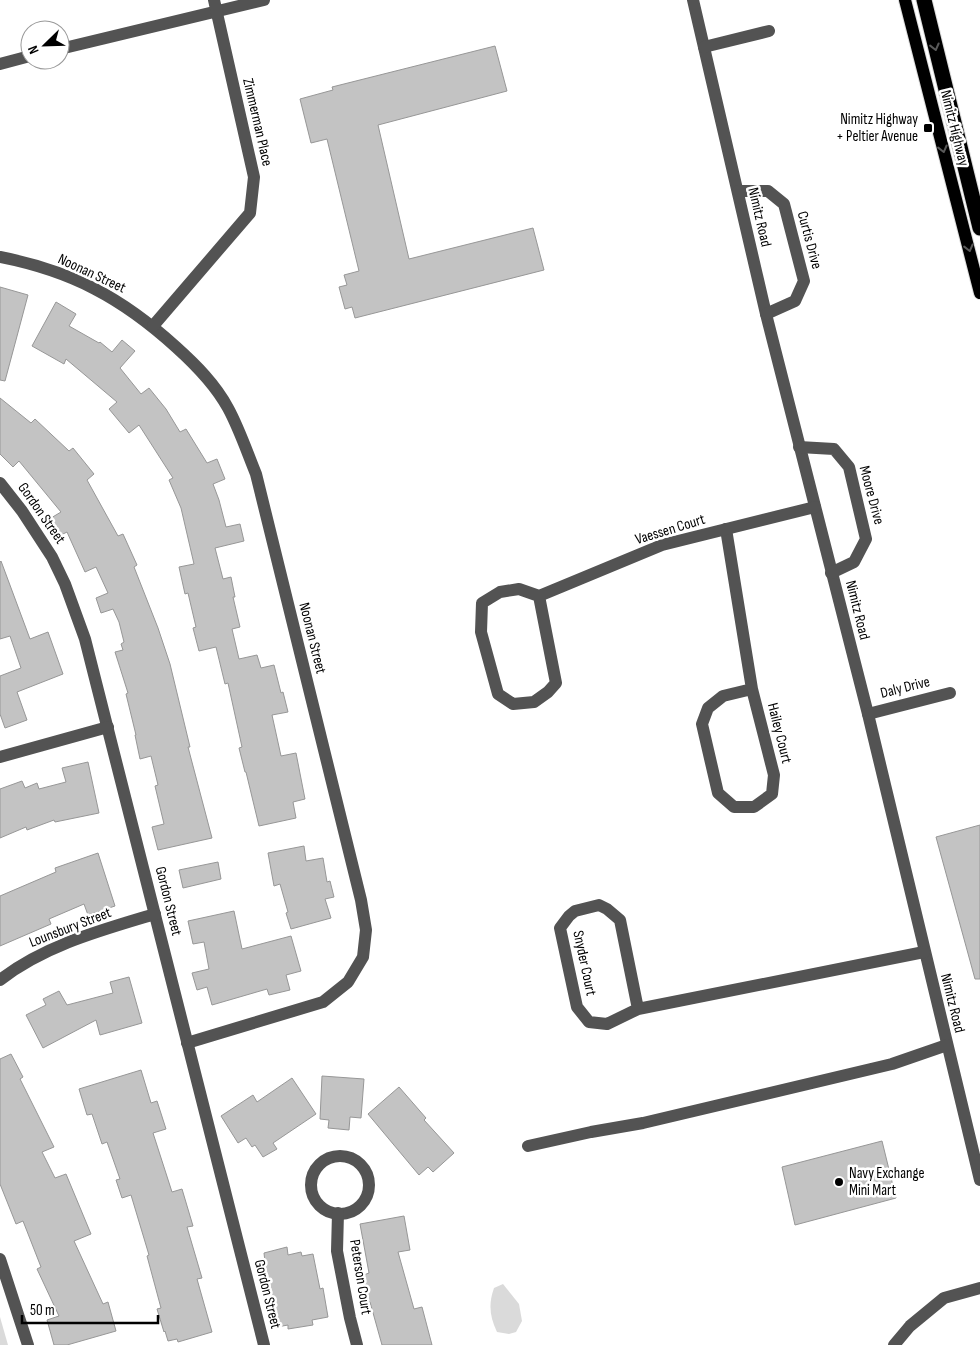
<svg xmlns="http://www.w3.org/2000/svg" width="980" height="1345" font-family="'Sofia Sans Condensed',sans-serif">
	<rect width="100%" height="100%" fill="#fff"/>
	<!-- green -->
	<g fill="#dadada">
		<path d="M503 1284 519 1304 522 1321 516 1332 509 1334 497 1332C490 1317 488 1305 494 1288Z"/>
		<polygon points="0,1317 8,1345 0,1345"/>
	</g>
	<!-- building -->
	<g fill="#c3c3c3" stroke="#979797">
		<polygon points="495,46 507,91 378,125 409,259 533,228 544,270 355,318 352,307 345,309 339,287 347,285 344,275 359,271 327,139 311,143 300,99 333,90 332,87"/>
		<polygon points="0,287 28,295 5,381 0,380"/>
		<polygon points="56,302 76,314 69,326 99,343 100,342 112,352 122,340 135,351 120,368 141,394 149,388 166,409 180,432 186,429 207,463 217,459 225,479 213,484 219,500 226,527 240,524 244,541 215,548 223,579 231,577 235,597 233,597 240,627 232,629 239,659 257,655 261,668 274,665 281,693 283,692 288,712 272,715 281,756 296,753 305,799 293,802 296,818 259,826 246,772 245,772 239,748 242,747 228,683 225,684 216,647 199,651 193,628 196,627 188,593 185,594 179,567 194,564 181,508 169,480 173,478 139,425 129,433 109,409 117,402 66,359 64,364 32,346"/>
		<polygon points="0,398 31,423 35,419 69,451 73,448 94,474 87,480 118,536 123,534 137,565 134,567 158,628 170,664 190,747 188,747 212,838 158,850 152,827 164,824 155,786 158,785 151,756 140,759 135,735 136,735 126,694 128,693 115,652 123,650 121,644 124,642 119,622 113,609 101,613 96,598 108,593 96,567 85,572 67,532 61,535 51,518 61,512 19,461 13,467 0,454"/>
		<polygon points="1,561 30,639 48,632 63,674 17,692 27,720 5,728 0,714 0,676 21,668 10,636 0,639 0,562"/>
		<polygon points="88,762 99,813 55,822 54,820 27,830 26,827 0,838 0,789 22,781 25,788 37,783 39,789 66,782 62,768"/>
		<polygon points="980,825 980,979 975,979 936,837"/>
		<polygon points="304,846 306,861 323,858 327,882 330,881 334,897 325,899 331,918 291,929 286,913 288,912 280,884 274,886 268,853"/>
		<polygon points="98,853 115,906 88,915 84,904 49,919 51,924 0,946 0,896 56,872 55,868"/>
		<polygon points="218,862 221,879 183,888 179,870"/>
		<polygon points="234,911 242,949 291,936 301,971 286,975 290,990 269,995 267,989 212,1005 207,987 197,990 192,973 209,969 204,942 193,944 188,921"/>
		<polygon points="129,977 142,1023 100,1035 96,1020 43,1048 26,1015 46,1005 43,999 59,991 67,1005 113,993 110,982"/>
		<polygon points="11,1054 23,1077 20,1079 54,1147 42,1152 55,1178 66,1174 91,1234 74,1241 103,1304 108,1302 116,1331 67,1345 54,1345 47,1320 59,1316 37,1269 41,1267 23,1221 16,1224 0,1184 0,1059"/>
		<polygon points="141,1070 151,1103 157,1101 166,1129 153,1133 172,1192 182,1189 193,1226 187,1227 202,1278 197,1279 212,1332 178,1342 177,1339 168,1341 165,1331 164,1332 157,1309 161,1308 147,1256 149,1255 131,1195 122,1198 116,1180 120,1179 107,1142 102,1144 92,1114 87,1115 79,1089"/>
		<polygon points="322,1076 364,1079 361,1118 350,1117 349,1130 328,1128 329,1120 320,1119"/>
		<polygon points="292,1078 316,1114 273,1143 277,1149 263,1157 255,1145 252,1147 246,1138 238,1143 221,1116 253,1095 257,1102"/>
		<polygon points="399,1087 426,1118 424,1120 454,1153 433,1172 428,1167 419,1175 368,1114"/>
		<polygon points="882,1141 896,1198 795,1225 782,1167"/>
		<polygon points="404,1216 410,1250 398,1252 414,1309 422,1307 432,1345 382,1345 370,1302 368,1302 361,1276 369,1273 360,1224"/>
		<polygon points="287,1247 288,1255 301,1252 302,1256 313,1254 320,1289 323,1288 328,1317 312,1320 313,1325 288,1329 288,1325 277,1327 270,1291 266,1292 259,1263 265,1262 264,1253"/>
	</g>
	<g fill="none" stroke-linecap="round" stroke-linejoin="round">
		<!-- major casing -->
		<g stroke="#dbdbdb" stroke-width="14">
			<polyline id="major" points="905,0 980,293"/>
		</g>
		<!-- highway casing -->
		<g stroke="#dbdbdb" stroke-width="17">
			<polyline id="highway" points="924,0 980,228"/>
		</g>
		<!-- minor -->
		<g stroke="#535353" stroke-width="12">
			<polyline points="693,0 766,314 868,714 980,1180"/>
			<polyline points="704,47 769,31"/>
			<polyline points="60,49 264,0"/>
			<polyline points="0,64 30,56"/>
			<polyline points="738,191 768,191 784,204 804,281 795,301 766,314"/>
			<path d="M0 257C72 271 122 298 176 347 196 365 215 384 228 408 239 428 247 452 256 474L361 900 366 930 363 957 348 982 323 1002 187 1043"/>
			<polyline points="153,326 250,213 254,177 214,0"/>
			<polyline points="799,447 834,449 849,467 866,539 854,562 831,573"/>
			<polyline points="0,483 22,511 52,557 65,584 85,639 264,1345"/>
			<polyline points="726,529 752,689 774,775 772,794 754,807 734,807 718,793 702,724 708,708 723,696 752,689"/>
			<polyline points="539,596 519,589 500,592 482,603 481,632 498,694 513,704 534,702 548,692 556,683 539,596 662,545 815,507"/>
			<polyline points="868,714 950,693"/>
			<polyline points="0,757 108,727"/>
			<path d="M0 980C45 945 102 930 155 914"/>
			<polyline points="638,1009 620,920 607,909 599,905 575,911 569,916 560,928 577,1007 589,1022 607,1024 638,1009 924,952"/>
			<polyline points="528,1146 591,1132 643,1123 892,1064 947,1045"/>
			<circle cx="340" cy="1185" r="29"/>
			<polyline points="338,1213 337,1251 350,1318 357,1345"/>
			<polyline points="0,1259 28,1345"/>
			<polyline points="894,1345 910,1326 944,1298 980,1288"/>
		</g>
		<!-- major -->
		<use href="#major" stroke="#000" stroke-width="12"/>
		<!-- highway -->
		<use href="#highway" stroke="#000" stroke-width="15"/>
	</g>
	<!-- one-way arrows -->
	<defs><path id="oneway-chevron" d="M-2-3.5L2.5 0L-2 3.5" fill="none" stroke-width="1.6" stroke-linecap="round" stroke-linejoin="round" transform="scale(1.25)"/></defs>
	<g stroke="#595959">
		<use href="#oneway-chevron" transform="translate(935 47) rotate(76)"/>
		<use href="#oneway-chevron" transform="translate(943 149) rotate(76)"/>
		<use href="#oneway-chevron" transform="translate(969 248) rotate(76)"/>
	</g>
	<!-- markers -->
	<g fill="#000" stroke="#fff" stroke-width="2">
		<rect x="923" y="123" width="10" height="10" rx="2.5"/>
		<circle cx="839" cy="1182" r="5"/>
	</g>
	<g text-anchor="middle" stroke-width="5" stroke-linejoin="round" paint-order="stroke">
		<!-- poi labels -->
		<g font-size="15" fill="#000" stroke="#fff" text-anchor="end">
			<text x="918" y="124">Nimitz Highway<tspan x="918" dy="17">+ Peltier Avenue</tspan></text>
			<text x="849" y="1178" text-anchor="start">Navy Exchange<tspan x="849" dy="17">Mini Mart</tspan></text>
		</g>
		<!-- street labels -->
		<g font-size="15" fill="#000" stroke="#fff">
			<text transform="translate(258 122) rotate(77)" y="5">Zimmerman Place</text>
			<text transform="translate(955 128) rotate(76)" y="5">Nimitz Highway</text>
			<text transform="translate(760 217) rotate(77)" y="5">Nimitz Road</text>
			<text transform="translate(810 240) rotate(75)" y="5">Curtis Drive</text>
			<text transform="translate(92 273) rotate(25)" y="5">Noonan Street</text>
			<text transform="translate(872 495) rotate(75)" y="5">Moore Drive</text>
			<text transform="translate(42 513) rotate(55)" y="5">Gordon Street</text>
			<text transform="translate(670 529) rotate(-17)" y="5">Vaessen Court</text>
			<text transform="translate(858 610) rotate(76)" y="5">Nimitz Road</text>
			<text transform="translate(313 638) rotate(76)" y="5">Noonan Street</text>
			<text transform="translate(905 687) rotate(-14)" y="5">Daly Drive</text>
			<text transform="translate(780 733) rotate(76)" y="5">Hailey Court</text>
			<text transform="translate(169 901) rotate(76)" y="5">Gordon Street</text>
			<text transform="translate(70 927) rotate(-21)" y="5">Lounsbury Street</text>
			<text transform="translate(585 963) rotate(78)" y="5">Snyder Court</text>
			<text transform="translate(953 1003) rotate(76)" y="5">Nimitz Road</text>
			<text transform="translate(361 1277) rotate(81)" y="5">Peterson Court</text>
			<text transform="translate(268 1294) rotate(76)" y="5">Gordon Street</text>
		</g>
	</g>
	<!-- north arrow -->
	<g transform="translate(45 45) rotate(247)"><circle r="24" fill="#ffffff" stroke="#999999"/>
	<path d="M0-4L9 19L0 12L-9 19Z" fill="#000000"/>
	<text y="-8" font-size="14" font-weight="bold" text-anchor="middle" fill="#000000">N</text>
	</g>
	<!-- scale -->
	<path d="M22 1315v8h136v-8" fill="none" stroke="#000000" stroke-width="2.5"/>
	<text x="30" y="1315" font-size="15" fill="#000000" stroke="#ffffff" stroke-width="4" paint-order="stroke">50 m</text>
</svg>
